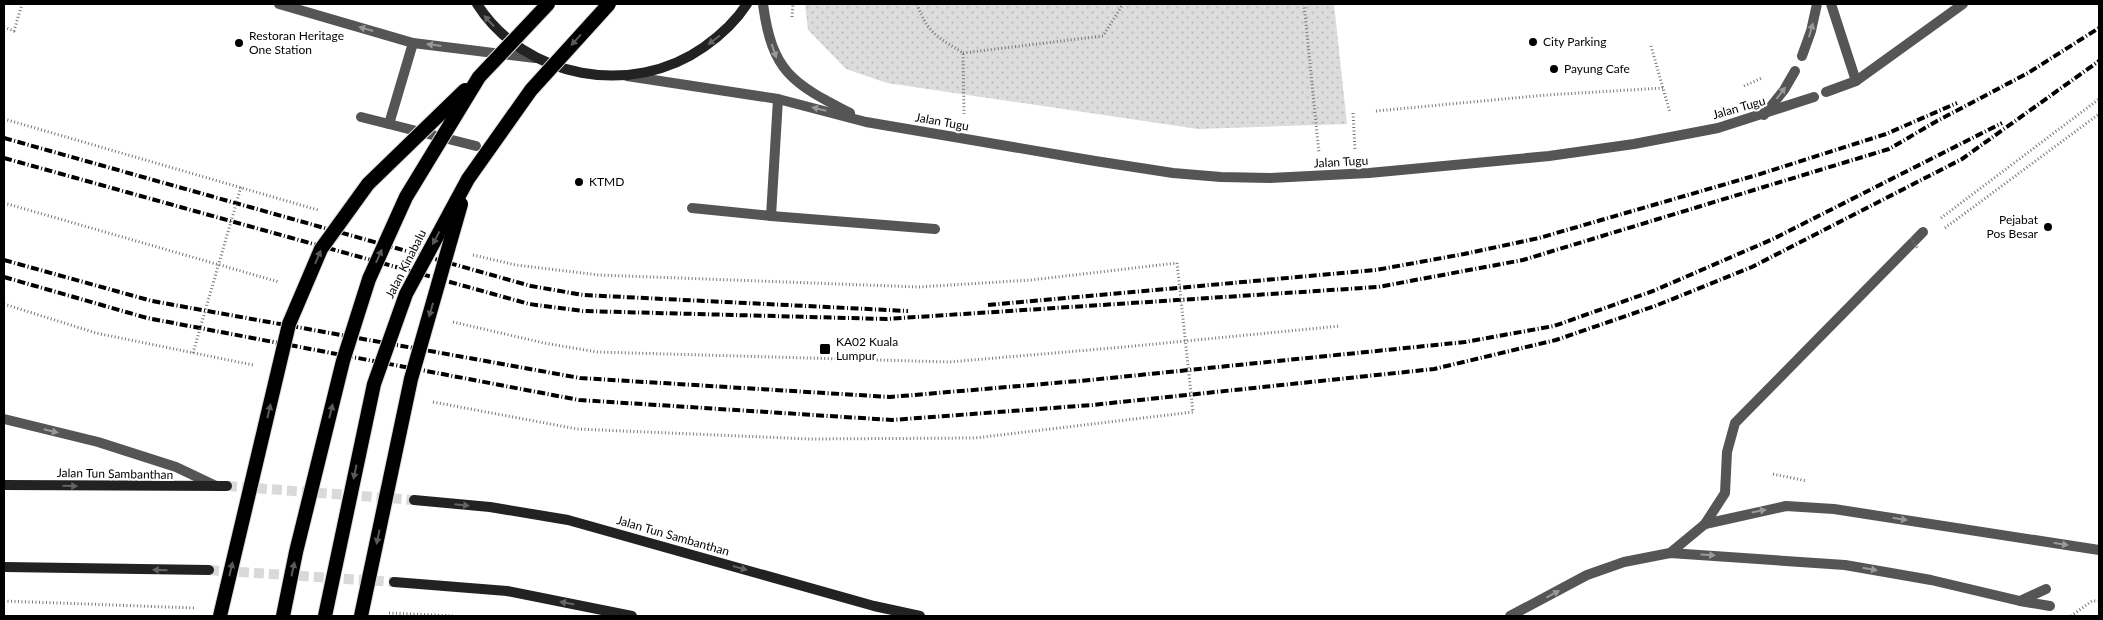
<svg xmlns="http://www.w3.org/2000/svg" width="2103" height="620" font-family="Lato,sans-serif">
	<defs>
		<pattern id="grass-dots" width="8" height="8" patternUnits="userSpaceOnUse" patternTransform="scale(1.25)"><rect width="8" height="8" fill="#dcdcdc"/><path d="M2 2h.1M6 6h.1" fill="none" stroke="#bbb" stroke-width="1.8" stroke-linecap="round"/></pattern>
	</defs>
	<rect width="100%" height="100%" fill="#fff"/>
	<!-- grass -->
	<polygon fill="url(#grass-dots)" points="805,4 1334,4 1347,124 1198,129 887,83 846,69 808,30"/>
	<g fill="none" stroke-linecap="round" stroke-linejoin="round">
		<!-- secondary-tunnel -->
		<g stroke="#d9d9d9" stroke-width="10" stroke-dasharray="10 5" stroke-linecap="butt">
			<polyline points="227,486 414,500"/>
			<polyline points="209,570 394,582"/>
		</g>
		<!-- path -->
		<g stroke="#777" stroke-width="3" stroke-dasharray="1 2.5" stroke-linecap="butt">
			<path d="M917 4C927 33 939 38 963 53L964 114"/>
			<polyline points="1304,4 1319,153"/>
			<polyline points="792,17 793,4"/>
			<polyline points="4,27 14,31 22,4"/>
			<polyline points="1651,46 1670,113"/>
			<polyline points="963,53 1103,36 1123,4"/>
			<polyline points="1744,86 1762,78"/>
			<polyline points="1376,111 1546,95 1663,88"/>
			<polyline points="1353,113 1355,150"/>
			<polyline points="4,119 318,210"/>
			<polyline points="4,203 279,282"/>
			<polyline points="1941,218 2099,99"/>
			<polyline points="1945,228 2099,114"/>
			<polyline points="473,255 516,265 599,275 919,287 1031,280 1177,263"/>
			<polyline points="4,304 96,333 253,365"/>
			<polyline points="453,322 544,343 597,352 949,362 1124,347 1340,326"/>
			<polyline points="433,402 577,429 809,439 975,438 1193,412"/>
			<polyline points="1773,474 1807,481"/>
			<polyline points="4,601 195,608"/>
			<polyline points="389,613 455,616"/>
		</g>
		<!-- service -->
		<g stroke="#555" stroke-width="10">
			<polyline points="279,4 413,43 535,58"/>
			<polyline points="1831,4 1856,81"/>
			<polyline points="1802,56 1811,31 1817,4"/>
			<polyline points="1764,115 1784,90 1795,71"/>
			<polyline points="361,117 476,146"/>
			<polyline points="389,124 413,43"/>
			<polyline points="692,208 771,216 935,229"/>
			<polyline points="771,216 778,99"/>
			<polyline points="4,419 98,442 176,467 216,486"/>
			<polyline points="1705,524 1725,493 1727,452 1735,423 1923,232"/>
			<polyline points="1670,553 1705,524 1786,506 1834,509 2099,550"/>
			<polyline points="2020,601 2046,589"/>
			<polyline points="1510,616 1587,575 1624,562 1670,553 1845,565 1931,580 2020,601 2050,606"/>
		</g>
		<!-- minor -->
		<g stroke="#555" stroke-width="10">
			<path d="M763 4C772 72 792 83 850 113"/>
			<polyline points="627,76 778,99 866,122 1095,161 1173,173 1221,177 1270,178 1369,173 1549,156 1634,144 1718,128 1814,97"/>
			<polyline points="1826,92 1856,81 1963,4"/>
		</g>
		<!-- secondary -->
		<g stroke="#222" stroke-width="10">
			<path d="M477 4C525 79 632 98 704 47 721 35 736 21 747 4"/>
			<polyline points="4,485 227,486"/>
			<polyline points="414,500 490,507 568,520 874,606 920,616"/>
			<polyline points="4,567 209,570"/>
			<polyline points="394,582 507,591 632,616"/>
		</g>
		<!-- rail -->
		<g stroke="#000" stroke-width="4" stroke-dasharray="8 2.5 1 2.5" stroke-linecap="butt">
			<polyline points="4,138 531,286 583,295 908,311"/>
			<polyline points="4,158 529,304 583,311 886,319 1378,287 1523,260 1889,149 1937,121 2028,73 2099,28"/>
			<polyline points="4,260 152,301 580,378 890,397 1090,380 1465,342 1554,326 1653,291 1773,239 2002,123"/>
			<polyline points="4,277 147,318 579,400 892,420 1092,405 1434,369 1556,340 1655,306 1752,267 1962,159 2099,61"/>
			<polyline points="988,305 1376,270 1464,254 1539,238 1757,175 1886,134 1957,103"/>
		</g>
		<!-- trunk-bridge casing -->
		<g stroke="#dbdbdb" stroke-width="16" stroke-linecap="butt">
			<g id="trunk-bridge">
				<polyline points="220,616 289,324 321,249 368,184 465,90"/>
				<polyline points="283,616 296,552 343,361 369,279 406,197 479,77 548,4"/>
				<polyline points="325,616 374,384 406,294 468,179 531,90 609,4"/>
				<polyline points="361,616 411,379 461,204"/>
			</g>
		</g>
		<!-- path-bridge -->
		<g stroke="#777" stroke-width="3" stroke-dasharray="1 2.5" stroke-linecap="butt">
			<polyline points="1911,238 1918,249"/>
			<polyline points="1177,263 1193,412"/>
			<polyline points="193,353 241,187"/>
			<polyline points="2071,616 2092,601 2099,601"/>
		</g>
		<!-- trunk-bridge -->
		<use href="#trunk-bridge" stroke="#000" stroke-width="14"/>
	</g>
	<!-- one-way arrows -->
	<defs><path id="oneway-solid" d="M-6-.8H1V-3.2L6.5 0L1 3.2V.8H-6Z" transform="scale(1.25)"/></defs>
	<g fill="#646464">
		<use href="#oneway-solid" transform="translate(489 21) rotate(-133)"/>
		<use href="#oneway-solid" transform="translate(714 40) rotate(143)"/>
		<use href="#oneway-solid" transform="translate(70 486) rotate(1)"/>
		<use href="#oneway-solid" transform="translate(462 505) rotate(6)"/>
		<use href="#oneway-solid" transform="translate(740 568) rotate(16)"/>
		<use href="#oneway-solid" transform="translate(160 570) rotate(-179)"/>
		<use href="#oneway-solid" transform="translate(567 603) rotate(-169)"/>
	</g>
	<g fill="#999">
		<use href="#oneway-solid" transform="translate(366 29) rotate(-164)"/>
		<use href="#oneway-solid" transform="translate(1811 30) rotate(-74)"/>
		<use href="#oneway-solid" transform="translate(434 45) rotate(-173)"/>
		<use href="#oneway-solid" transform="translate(774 51) rotate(71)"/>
		<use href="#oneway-solid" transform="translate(1781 93) rotate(-53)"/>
		<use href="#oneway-solid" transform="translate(819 109) rotate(-166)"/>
		<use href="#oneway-solid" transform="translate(51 431) rotate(13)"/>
		<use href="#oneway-solid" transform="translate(1759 511) rotate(-11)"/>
		<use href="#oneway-solid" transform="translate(1900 519) rotate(9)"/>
		<use href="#oneway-solid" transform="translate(2061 544) rotate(9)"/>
		<use href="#oneway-solid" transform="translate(1708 555) rotate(4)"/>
		<use href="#oneway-solid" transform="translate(1870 569) rotate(10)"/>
		<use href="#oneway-solid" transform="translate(1553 594) rotate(-28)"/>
	</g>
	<g fill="#595959">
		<use href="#oneway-solid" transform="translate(576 40) rotate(132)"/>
		<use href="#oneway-solid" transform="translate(436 238) rotate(118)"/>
		<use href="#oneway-solid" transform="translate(379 256) rotate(-66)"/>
		<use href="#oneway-solid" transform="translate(318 257) rotate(-67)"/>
		<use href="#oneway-solid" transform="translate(431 310) rotate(106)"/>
		<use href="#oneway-solid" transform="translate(269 411) rotate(-77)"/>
		<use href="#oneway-solid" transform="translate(331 411) rotate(-76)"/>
		<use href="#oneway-solid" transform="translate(355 472) rotate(102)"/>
		<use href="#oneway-solid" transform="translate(378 537) rotate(102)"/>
		<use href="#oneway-solid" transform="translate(231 569) rotate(-77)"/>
		<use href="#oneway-solid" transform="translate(293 569) rotate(-78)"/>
	</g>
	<!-- markers -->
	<g fill="#000" stroke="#fff" stroke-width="2">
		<circle cx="1533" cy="42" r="5"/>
		<circle cx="239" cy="43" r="5"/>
		<circle cx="1554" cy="69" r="5"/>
		<circle cx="579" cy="182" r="5"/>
		<circle cx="2048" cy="227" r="5"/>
		<rect x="819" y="343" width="12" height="12" rx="2.5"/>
	</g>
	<g text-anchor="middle" stroke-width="4" stroke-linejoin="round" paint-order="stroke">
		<!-- poi labels -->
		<g font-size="12" fill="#000" stroke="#fff" text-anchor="start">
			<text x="249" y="40">Restoran Heritage<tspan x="249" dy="14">One Station</tspan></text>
			<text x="1543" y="46">City Parking</text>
			<text x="1564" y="73">Payung Cafe</text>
			<text x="589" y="186">KTMD</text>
			<text x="2038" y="224" text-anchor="end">Pejabat<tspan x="2038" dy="14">Pos Besar</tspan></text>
			<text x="836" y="346">KA02 Kuala<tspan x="836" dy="14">Lumpur</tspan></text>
		</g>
		<!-- street labels -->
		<g font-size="12" fill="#000" stroke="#fff">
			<text transform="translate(1739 108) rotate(-16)" y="4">Jalan Tugu</text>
			<text transform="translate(942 122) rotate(10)" y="4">Jalan Tugu</text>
			<text transform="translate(1341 162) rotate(-3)" y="4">Jalan Tugu</text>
			<text transform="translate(406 264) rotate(-63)" y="4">Jalan Kinabalu</text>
			<text transform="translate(115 474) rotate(1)" y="4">Jalan Tun Sambanthan</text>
			<text transform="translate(673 536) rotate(16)" y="4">Jalan Tun Sambanthan</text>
		</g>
	</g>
	<!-- border -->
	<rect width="2103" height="620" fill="none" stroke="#000000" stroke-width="10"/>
</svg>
